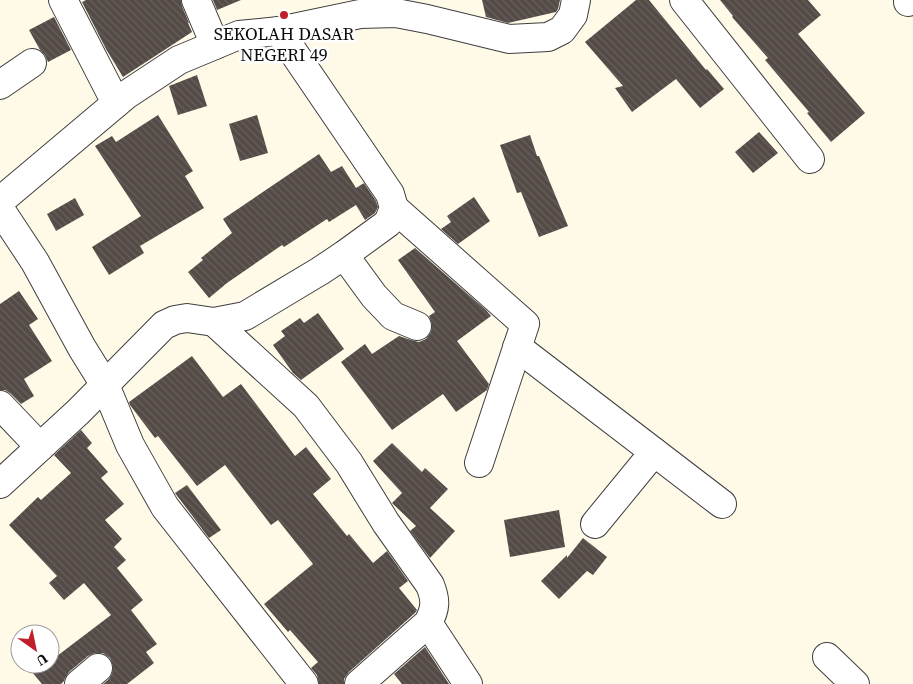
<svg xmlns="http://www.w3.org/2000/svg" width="913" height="684" font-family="'Source Serif 4',serif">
	<defs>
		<pattern id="building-back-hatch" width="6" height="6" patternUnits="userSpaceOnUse" patternTransform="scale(1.25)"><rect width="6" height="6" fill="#544b47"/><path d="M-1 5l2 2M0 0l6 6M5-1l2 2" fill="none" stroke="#68605d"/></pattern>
	</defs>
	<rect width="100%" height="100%" fill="#fffae8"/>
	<!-- building -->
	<g fill="url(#building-back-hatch)">
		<polygon points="86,0 181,0 182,6 189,23 188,23 192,32 123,77 106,49 82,2"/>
		<polygon points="213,0 241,0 217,10"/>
		<polygon points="482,0 560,0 558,9 556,12 508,23 486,17"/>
		<polygon points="636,0 649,0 706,70 707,69 724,89 700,108 676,79 632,112 615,88 623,86 585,42"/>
		<polygon points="720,0 808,0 821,15 798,34 865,113 831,142 807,113 809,112 765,60 768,58 732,17 733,16"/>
		<polygon points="54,17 71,50 48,62 45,55 40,50 29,30"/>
		<polygon points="197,75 207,106 178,115 169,86"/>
		<polygon points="158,115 193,171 185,176 204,208 140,246 144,253 109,275 92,247 141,216 95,146 112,136 116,142"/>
		<polygon points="257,115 268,153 240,161 229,124"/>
		<polygon points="759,132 778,153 753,173 735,152"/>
		<polygon points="530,135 537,156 539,156 568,226 539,237 521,192 517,193 500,145"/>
		<polygon points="319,154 331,172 342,166 356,188 364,183 376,201 378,207 375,213 365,220 356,205 329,222 327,219 284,247 282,245 227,283 209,298 188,272 203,260 201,258 232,233 223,219"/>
		<polygon points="474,197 490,221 458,244 441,229 451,222 447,216"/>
		<polygon points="75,198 84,215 56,231 47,214"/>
		<polygon points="415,248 486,310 491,316 457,341 489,384 487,390 456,412 443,394 392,430 341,362 365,344 372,354 399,336 411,340 419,342 426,339 431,332 432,324 429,316 435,312 398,260"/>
		<polygon points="19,291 38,319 29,325 52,361 24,379 34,396 21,404 11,394 5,390 0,390 0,304"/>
		<polygon points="318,313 344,349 301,380 293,373 273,345 285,336 281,331 300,318 304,323"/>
		<polygon points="192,356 223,397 241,384 295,456 306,447 331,479 313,494 347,536 349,534 373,563 387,551 408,581 399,588 417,610 415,613 349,672 344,679 344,684 319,684 317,675 311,668 318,662 290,630 288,632 264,604 313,564 278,520 271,525 225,465 197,486 158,436 155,438 130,405 129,402"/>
		<polygon points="81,430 92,443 87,448 108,472 101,478 124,504 105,520 122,539 114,547 126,560 117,568 143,600 131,610 157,644 146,652 154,663 127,684 103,684 108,680 112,674 113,666 110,658 103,653 95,653 88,656 69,672 65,678 64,681 61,684 42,684 32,672 42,664 50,664 50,658 55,654 57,656 111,615 84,583 64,600 49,583 57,576 9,525 38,497 41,500 71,473 54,455"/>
		<polygon points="392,443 422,472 425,468 448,489 430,508 455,531 430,558 410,531 416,526 392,503 402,493 373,461"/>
		<polygon points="187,485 221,530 209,538 175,493"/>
		<polygon points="559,510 565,547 510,557 504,520"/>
		<polygon points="583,538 607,557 593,575 587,571 559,599 541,581 567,555 567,558"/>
		<polygon points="425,647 449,684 402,684 394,674"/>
	</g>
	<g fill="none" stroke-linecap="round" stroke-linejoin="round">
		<!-- minor casing -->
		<g stroke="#3e3e3e" stroke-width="30">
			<g id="minor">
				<polyline points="63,0 116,103"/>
				<polyline points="196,0 215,45"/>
				<polyline points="684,0 810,159"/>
				<polyline points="908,2 910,0"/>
				<polyline points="0,85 32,63"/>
				<polyline points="0,201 126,95 179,60 239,35 279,31 360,14 396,13 427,19 509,39 548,37 562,30 573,15 576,0"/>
				<polyline points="394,208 525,324 479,463"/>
				<polyline points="0,209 35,262 82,348 105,385 130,445 165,507 304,684"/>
				<polyline points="344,255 374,296 393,316 417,326"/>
				<path d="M214 322 306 406 349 463 386 523 430 585C436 600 436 608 428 623L359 684"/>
				<polyline points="517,347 722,504"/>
				<polyline points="0,405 40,447"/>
				<polyline points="0,484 78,412 164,325 175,320 187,318 214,322 245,316 320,271 344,255 388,223 394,208 390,194 279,31"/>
				<polyline points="595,524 654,452"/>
				<polyline points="428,623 468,684"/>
				<polyline points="827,657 855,684"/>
				<polyline points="79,684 98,668"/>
			</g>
		</g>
		<!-- minor -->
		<use href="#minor" stroke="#fff" stroke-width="28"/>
	</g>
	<!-- markers -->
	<circle fill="#c01e29" stroke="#fff" stroke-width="2" cx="284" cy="15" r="5"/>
	<g text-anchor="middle" stroke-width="5" stroke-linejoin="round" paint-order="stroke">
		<!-- poi labels -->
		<g font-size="18" fill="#0b0b0b" stroke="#fff">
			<text x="284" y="40">SEKOLAH DASAR<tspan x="284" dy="21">NEGERI 49</tspan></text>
		</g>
	</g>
	<!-- north arrow -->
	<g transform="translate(35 649) rotate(147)"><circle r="24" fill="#ffffff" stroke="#9d9d9d"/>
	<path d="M0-4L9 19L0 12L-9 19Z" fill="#c01e29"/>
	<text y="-8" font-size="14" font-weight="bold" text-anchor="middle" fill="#0b0b0b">U</text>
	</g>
</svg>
